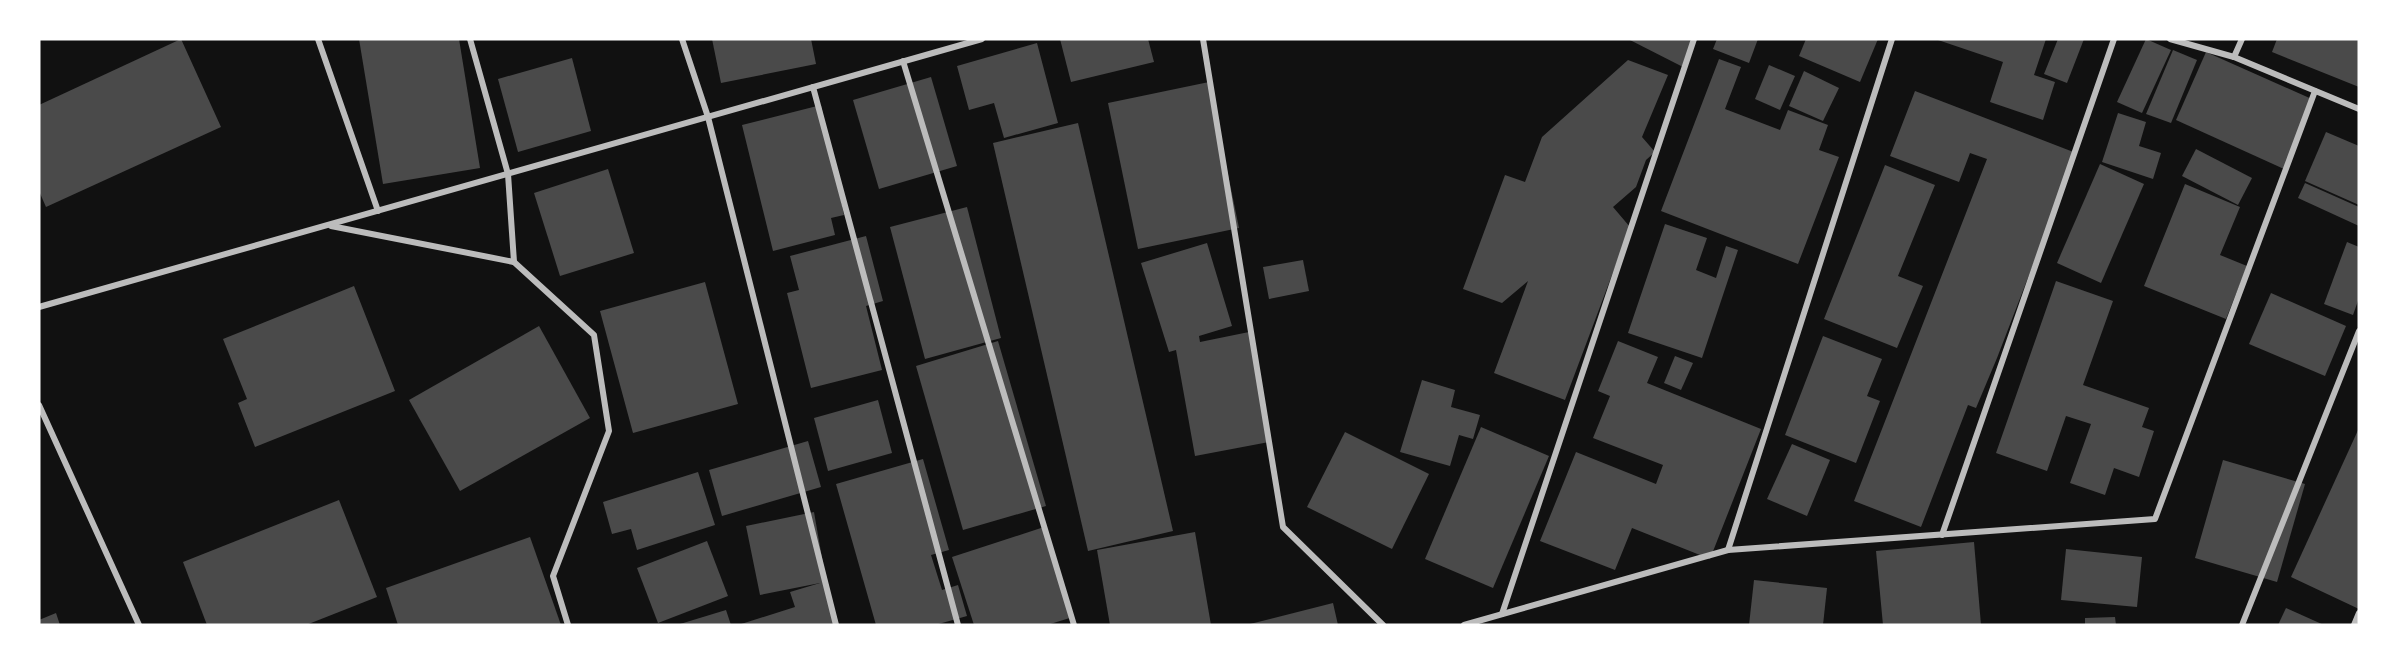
<svg xmlns="http://www.w3.org/2000/svg" width="2398" height="664" font-family="'DejaVu Sans',sans-serif">
	<rect width="100%" height="100%" fill="#111"/>
	<!-- building -->
	<g fill="#4a4a4a">
		<polygon points="181,39 221,127 46,207 39,191 39,105"/>
		<polygon points="359,39 459,39 480,168 383,184"/>
		<polygon points="712,39 811,39 816,64 721,83"/>
		<polygon points="1060,39 1148,39 1154,62 1071,82"/>
		<polygon points="1628,39 1697,39 1683,67"/>
		<polygon points="1717,39 1758,39 1749,63 1713,49"/>
		<polygon points="1806,39 1878,39 1860,82 1799,56"/>
		<polygon points="1935,39 2046,39 2034,75 2055,82 2043,120 1990,102 2003,62"/>
		<polygon points="2058,39 2084,39 2067,83 2044,74"/>
		<polygon points="2146,39 2171,50 2142,113 2117,102"/>
		<polygon points="2277,39 2359,39 2359,87 2272,52"/>
		<polygon points="1037,43 1058,123 1004,138 994,103 969,110 957,66"/>
		<polygon points="2173,50 2197,60 2171,123 2146,114"/>
		<polygon points="2206,52 2314,100 2284,169 2176,120"/>
		<polygon points="572,58 591,131 518,152 498,79"/>
		<polygon points="1719,59 1741,67 1725,109 1780,130 1788,110 1828,125 1819,150 1839,157 1798,264 1661,211"/>
		<polygon points="1628,60 1668,75 1642,137 1655,152 1646,160 1636,187 1613,207 1630,227 1565,400 1494,373 1528,281 1502,303 1463,289 1505,175 1525,182 1542,137"/>
		<polygon points="1769,65 1795,76 1780,110 1755,99"/>
		<polygon points="1804,71 1839,88 1823,121 1789,106"/>
		<polygon points="931,77 957,166 879,189 853,100"/>
		<polygon points="1209,82 1239,228 1138,249 1108,103"/>
		<polygon points="1915,91 2076,153 1997,358 1976,408 1968,405 1921,527 1854,501 1987,159 1970,153 1959,182 1890,156"/>
		<polygon points="821,105 844,215 831,218 835,235 773,251 742,125"/>
		<polygon points="2118,113 2146,122 2139,146 2161,153 2153,179 2102,162"/>
		<polygon points="1078,123 1173,531 1088,551 993,143"/>
		<polygon points="2326,132 2359,146 2359,205 2305,181"/>
		<polygon points="2196,149 2252,178 2238,205 2182,176"/>
		<polygon points="2100,164 2144,184 2101,283 2057,263"/>
		<polygon points="1885,165 1935,185 1898,276 1923,286 1897,348 1824,319"/>
		<polygon points="608,169 634,253 560,276 534,193"/>
		<polygon points="2305,183 2359,207 2359,226 2298,198"/>
		<polygon points="2185,184 2240,207 2220,255 2247,266 2226,319 2144,286"/>
		<polygon points="967,207 1001,338 925,359 890,227"/>
		<polygon points="1665,224 1707,238 1696,270 1716,278 1726,246 1738,250 1702,358 1628,333"/>
		<polygon points="866,236 883,301 866,306 882,370 811,388 787,293 799,290 790,256"/>
		<polygon points="2347,242 2359,247 2359,298 2353,315 2324,304"/>
		<polygon points="1207,243 1232,326 1199,336 1200,342 1249,332 1269,442 1195,456 1176,350 1169,352 1141,263"/>
		<polygon points="1303,260 1309,291 1269,299 1263,267"/>
		<polygon points="2056,281 2113,301 2083,385 2149,408 2142,427 2154,431 2139,477 2114,468 2105,495 2070,483 2091,424 2066,416 2047,471 1996,453"/>
		<polygon points="705,282 738,404 633,433 600,311"/>
		<polygon points="354,286 395,391 255,447 238,403 247,399 223,339"/>
		<polygon points="2271,293 2346,326 2325,376 2249,344"/>
		<polygon points="539,326 590,418 460,491 409,400"/>
		<polygon points="1823,336 1882,359 1867,396 1880,401 1856,463 1785,435"/>
		<polygon points="998,341 1046,506 963,530 916,366"/>
		<polygon points="1618,341 1658,357 1647,383 1761,429 1710,559 1632,528 1615,570 1540,541 1576,452 1656,484 1663,465 1593,438 1610,396 1598,391"/>
		<polygon points="1675,356 1693,363 1681,390 1664,383"/>
		<polygon points="1422,380 1455,390 1451,407 1480,415 1473,439 1459,435 1450,466 1400,452"/>
		<polygon points="878,400 892,453 828,471 814,418"/>
		<polygon points="1481,427 1549,456 1493,588 1425,559"/>
		<polygon points="2359,428 2359,609 2291,577"/>
		<polygon points="1345,432 1429,474 1392,549 1307,507"/>
		<polygon points="808,441 821,487 722,516 709,470"/>
		<polygon points="1792,444 1830,460 1807,516 1767,499"/>
		<polygon points="923,459 949,550 931,555 942,590 958,585 967,616 935,625 876,625 836,484"/>
		<polygon points="2223,460 2305,484 2277,582 2195,558"/>
		<polygon points="698,472 715,525 637,550 631,529 612,534 603,502"/>
		<polygon points="339,500 377,597 306,625 207,625 183,562"/>
		<polygon points="814,512 826,581 839,625 738,625 795,607 790,592 820,583 760,595 746,526"/>
		<polygon points="1044,527 1073,617 1047,625 974,625 952,557"/>
		<polygon points="1195,532 1211,625 1110,625 1097,550"/>
		<polygon points="530,537 561,625 398,625 386,588"/>
		<polygon points="707,541 728,596 658,623 637,568"/>
		<polygon points="1974,542 1981,625 1883,625 1876,551"/>
		<polygon points="2066,549 2142,557 2137,607 2061,600"/>
		<polygon points="1754,580 1827,588 1823,625 1749,625"/>
		<polygon points="1333,603 1338,625 1250,625 1250,624"/>
		<polygon points="2286,608 2324,625 2278,625"/>
		<polygon points="726,610 731,625 680,625 680,624"/>
		<polygon points="56,613 60,625 39,625 39,620"/>
		<polygon points="2115,617 2116,625 2085,625 2085,618"/>
	</g>
	<g fill="none" stroke-linecap="round" stroke-linejoin="round">
		<!-- minor -->
		<g stroke="#bcbcbc" stroke-width="6">
			<polyline points="318,39 378,211"/>
			<polyline points="470,39 508,174 514,262"/>
			<polyline points="682,39 708,117 836,625"/>
			<polyline points="1203,39 1283,527 1383,625"/>
			<polyline points="2170,39 2234,57 2359,109"/>
			<polyline points="2234,57 2242,39"/>
			<polyline points="903,61 1074,625"/>
			<polyline points="813,87 958,625"/>
			<polyline points="331,226 514,262 594,335 609,431 553,576 568,625"/>
			<polyline points="39,307 982,39"/>
			<polyline points="39,405 139,625"/>
			<polyline points="1942,535 2114,39"/>
			<polyline points="1728,550 1892,39"/>
			<polyline points="1502,614 1694,39"/>
			<polyline points="1464,625 1728,550 2155,519 2315,91"/>
			<polyline points="2242,625 2359,331"/>
			<polyline points="2354,625 2359,613"/>
		</g>
	</g>
	<!-- border -->
	<rect width="2398" height="664" fill="none" stroke="#ffffff" stroke-width="81"/>
</svg>
